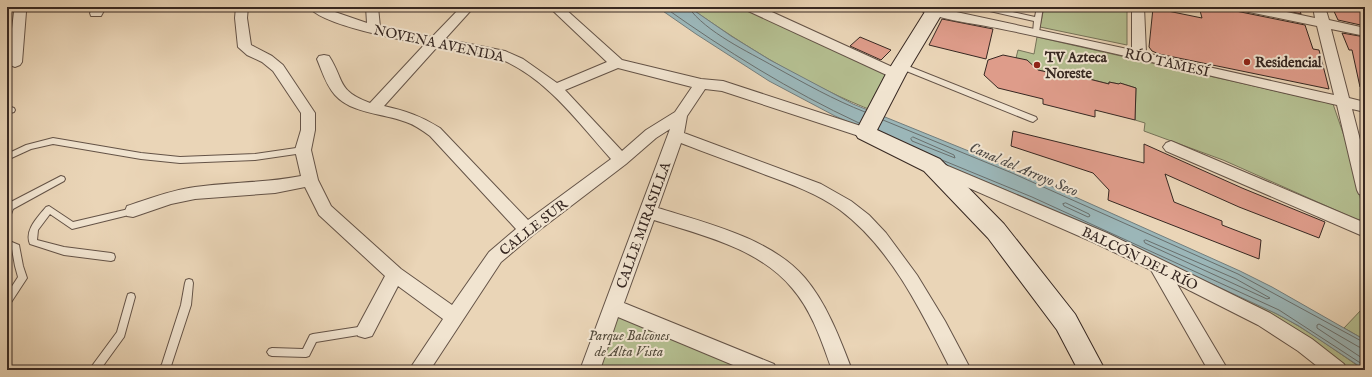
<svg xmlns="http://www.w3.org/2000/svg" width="1372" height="377" font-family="'IM FELL English',serif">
	<rect width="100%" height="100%" fill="#ead5b7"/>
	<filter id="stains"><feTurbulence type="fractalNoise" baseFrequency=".005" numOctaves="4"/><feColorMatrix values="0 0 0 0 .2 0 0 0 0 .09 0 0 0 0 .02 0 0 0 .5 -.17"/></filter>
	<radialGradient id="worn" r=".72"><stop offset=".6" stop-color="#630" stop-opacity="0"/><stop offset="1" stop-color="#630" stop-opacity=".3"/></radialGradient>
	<!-- green -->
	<g fill="#b4be90" stroke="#767359">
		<path d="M689 7H750L896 74 876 112C809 86 747 48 689 7Z"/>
		<polygon points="1044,7 1127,7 1127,45 1040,27"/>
		<polygon points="1037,37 1333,104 1352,159 1365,220 1358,220 1223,160 1144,131 1145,123 1135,120 1136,88 1120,83 1119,84 1109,82 1109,84 1082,77 1082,79 1057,71 1056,74 1038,70 1016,58 1018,50 1034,54"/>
		<path d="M1166 264C1204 279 1242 295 1277 314 1308 330 1336 351 1364 370H1337Z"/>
		<polygon points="1365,294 1365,340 1344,328 1362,309"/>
		<polygon points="613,307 767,370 589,370"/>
	</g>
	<!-- water -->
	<polygon fill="#9bb6b8" stroke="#737d7c" points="657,7 689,7 731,36 770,60 853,104 1013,169 1240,271 1272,287 1365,340 1365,370 1299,326 1277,314 1030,200 941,163 835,116 769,81 696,34"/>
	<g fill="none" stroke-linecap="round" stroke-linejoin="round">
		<!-- shore -->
		<g stroke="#696f6d" stroke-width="1">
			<path d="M664 7C726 51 790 91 859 123"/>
			<path d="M688 7C707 33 747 51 775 67 804 83 834 100 865 112"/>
			<polyline points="883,120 1012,173 1238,274 1365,343"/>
			<polygon points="913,137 954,155 955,158 912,141 911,139"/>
			<polyline points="942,160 1032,197 1279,310 1365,366"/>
			<polygon points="1066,203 1089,214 1090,216 1088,217 1064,206 1063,204"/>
			<polygon points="1146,240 1236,279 1270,298 1267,299 1145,243 1144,241"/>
			<polyline points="1365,348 1359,347 1319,324 1317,325 1317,328 1365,360"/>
		</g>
	</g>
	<!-- building -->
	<g fill="#de9c8a" stroke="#372822">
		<polygon points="1199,7 1216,7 1305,25 1313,49 1319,50 1329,89 1159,54 1152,51 1149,47 1153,8 1202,18"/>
		<polygon points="1270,7 1299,7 1301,14"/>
		<polygon points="1332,7 1365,7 1365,26 1338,20"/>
		<polygon points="942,19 993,29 986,59 929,45"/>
		<polygon points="1342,33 1365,37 1365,87 1360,87 1352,50 1349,50"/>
		<polygon points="860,37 891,50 881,60 850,46"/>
		<polygon points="1003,55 1027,60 1038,70 1056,74 1057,71 1109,84 1109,82 1119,84 1120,83 1136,88 1135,120 1095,110 1095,117 1043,104 1043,99 998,88 984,75 988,60"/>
		<polygon points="1013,131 1144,163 1144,144 1242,188 1325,222 1319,238 1239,207 1165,174 1174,202 1222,221 1222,225 1261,240 1259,259 1108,200 1109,190 1093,173 1011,146"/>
	</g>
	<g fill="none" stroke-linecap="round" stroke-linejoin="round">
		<!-- lane casing -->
		<g stroke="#645347" stroke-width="2">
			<g id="lane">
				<polygon points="978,7 990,7 1035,17 1037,7 1043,7 1039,32 1036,34 1033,32 1034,21 981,9"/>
				<polygon points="899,64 903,64 1036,117 1037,119 1033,122 1030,121 899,68 898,66"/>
				<polygon points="11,107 14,108 15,110 14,112 7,114 7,108"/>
				<polygon points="53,138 141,153 180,157 255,154 303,147 307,150 303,153 255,160 180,163 141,159 53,144 31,149 7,160 7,154 26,145"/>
				<polygon points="61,176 64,177 65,179 64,181 13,209 10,217 7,218 7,204"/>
				<path d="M49 206 73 222 133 208 136 209 137 211 136 213 133 214 72 229 50 214 38 230 37 240 64 247 111 253 114 254 115 257 114 260 111 261 64 255 30 244C24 230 38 217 46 207Z"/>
				<polygon points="7,240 19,245 23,266 27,278 10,304 7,305 7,294 18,277 15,266 12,249 7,247"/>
				<polygon points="189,279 192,280 193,283 191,305 171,366 169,370 158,370 162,364 181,305 185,283 186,280"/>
				<polygon points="131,293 134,294 135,297 124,337 100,370 89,370 117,332 127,297 128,294"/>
				<polygon points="365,326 368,327 370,330 368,333 365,334 316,342 309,356 306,357 272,356 269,355 267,352 269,349 272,348 303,349 310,335 313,334"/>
			</g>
		</g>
		<!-- street casing -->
		<g stroke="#645347" stroke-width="2">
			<g id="street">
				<polygon points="16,7 28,7 26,12 22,62 20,65 15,67 10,65 8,62 14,12"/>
				<polygon points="94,7 106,7 101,16 91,16 90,13"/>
				<path d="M236 7H248L247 18 251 45 272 56 283 65 315 113V130L311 150 318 180 331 206 401 269 452 305 489 252 516 229 430 136C422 130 415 125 406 122 383 113 352 114 335 95 326 85 322 71 317 59L319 56 324 55 329 56C345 81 336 90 370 103L425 44C402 40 321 25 309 7H325L335 12 367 23 366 7H378L380 27 432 37 461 7H474L445 39 505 51 523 59 557 83 607 62 549 7H563L622 60 701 79 723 81 870 129 872 133 870 137 865 138 722 91 705 89 687 116 684 133 821 184 851 201 869 215 886 233 917 275 945 321 971 370H951C922 313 892 249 840 210 818 194 791 184 766 175 738 164 709 154 681 143L658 208C706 223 771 238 805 278 827 304 840 339 852 370H832C822 342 812 311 792 288 759 248 701 235 654 220L624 303 774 364 777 370H745L618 317 600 370H580L670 129 656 138 626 164 533 235 501 262 430 370H409L443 319 398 286 372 336 365 338 358 336 356 330 385 276 319 215 305 187 275 193 195 199 171 204 133 217 127 216 125 211 127 206C149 199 171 190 195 187 230 182 266 183 301 176L295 150 301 130V113L273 71 262 62 247 55 238 47 235 18ZM438 46C456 50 482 52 498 58 546 77 578 122 611 159L528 220 440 128C421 116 406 111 384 106ZM618 68 692 87 675 112 646 130 622 151 565 90Z"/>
				<polygon points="744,7 761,7 901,71 903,74 901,77 896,79 891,77 746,10"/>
				<path d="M916 7H933L1132 50V7H1144L1146 53 1334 95 1317 26 1244 11 1240 10 1238 7H1263L1315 18 1313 7H1325L1329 20 1365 28V36L1331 29 1349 98 1365 102V112L1352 109 1365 159V196L1359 194 1357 190 1337 105C1223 79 1111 51 997 28 982 25 923 17 916 7Z"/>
				<polygon points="1171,141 1365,223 1365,237 1166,151 1163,147 1166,143"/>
				<polygon points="936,161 1107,233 1270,313 1312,339 1344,364 1347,370 1322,370 1298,351 1258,325 1177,284 1228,370 1208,370 1151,270 1095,243 930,171 928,167 930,163"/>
			</g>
		</g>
		<!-- secondary casing -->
		<g stroke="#372822" stroke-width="2">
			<polygon id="secondary" points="928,7 946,7 906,74 877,130 940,159 1004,224 1075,314 1105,370 1078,370 1057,330 988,238 924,171 858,138 855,133 886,74"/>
		</g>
		<!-- lane -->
		<use href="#lane" fill="#f1e4d0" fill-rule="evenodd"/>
		<!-- street -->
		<use href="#street" fill="#f1e4d0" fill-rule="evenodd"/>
		<!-- secondary -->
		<use href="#secondary" fill="#f1e4d0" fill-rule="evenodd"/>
	</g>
	<!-- markers -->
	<g fill="#8f2418" stroke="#f1e4d0" stroke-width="1.5">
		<circle cx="1247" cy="62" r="4"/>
		<circle cx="1037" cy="65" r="4"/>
	</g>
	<g text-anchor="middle" stroke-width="4" stroke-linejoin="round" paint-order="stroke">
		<!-- street labels -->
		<g font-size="14" fill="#372822" stroke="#f1e4d0">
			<text transform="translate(439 43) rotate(12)" y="5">NOVENA AVENIDA</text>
			<text transform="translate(1167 62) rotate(13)" y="5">RÍO TAMESÍ</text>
			<text transform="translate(643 225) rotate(-70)" y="5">CALLE MIRASILLA</text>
			<text transform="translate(533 227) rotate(-38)" y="5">CALLE SUR</text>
			<text transform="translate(1140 258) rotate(26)" y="5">BALCÓN DEL RÍO</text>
		</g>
		<!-- poi labels -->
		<g font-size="14" font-weight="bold" fill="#372822" stroke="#f1e4d0" text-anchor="start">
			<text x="1045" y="62">TV Azteca<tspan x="1045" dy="16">Noreste</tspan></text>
			<text x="1255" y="67">Residencial</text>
		</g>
		<!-- park labels -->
		<g font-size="14" font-style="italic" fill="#564e3e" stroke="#f1e4d0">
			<text x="629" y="340">Parque Balcones<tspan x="629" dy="16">de Alta Vista</tspan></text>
		</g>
		<!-- water labels -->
		<g font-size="15" font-style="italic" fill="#504c48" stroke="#f1e4d0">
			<text transform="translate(1024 169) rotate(23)" y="5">Canal del Arroyo Seco</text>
		</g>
	</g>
	<!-- margin -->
	<rect width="1372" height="377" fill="none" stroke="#ead5b7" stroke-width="24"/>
	<rect x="8" y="8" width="1356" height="361" fill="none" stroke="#372822" stroke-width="2"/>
	<rect x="12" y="12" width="1348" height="353" fill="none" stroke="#372822"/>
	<rect width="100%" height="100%" filter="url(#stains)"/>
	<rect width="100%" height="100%" fill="url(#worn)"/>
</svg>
